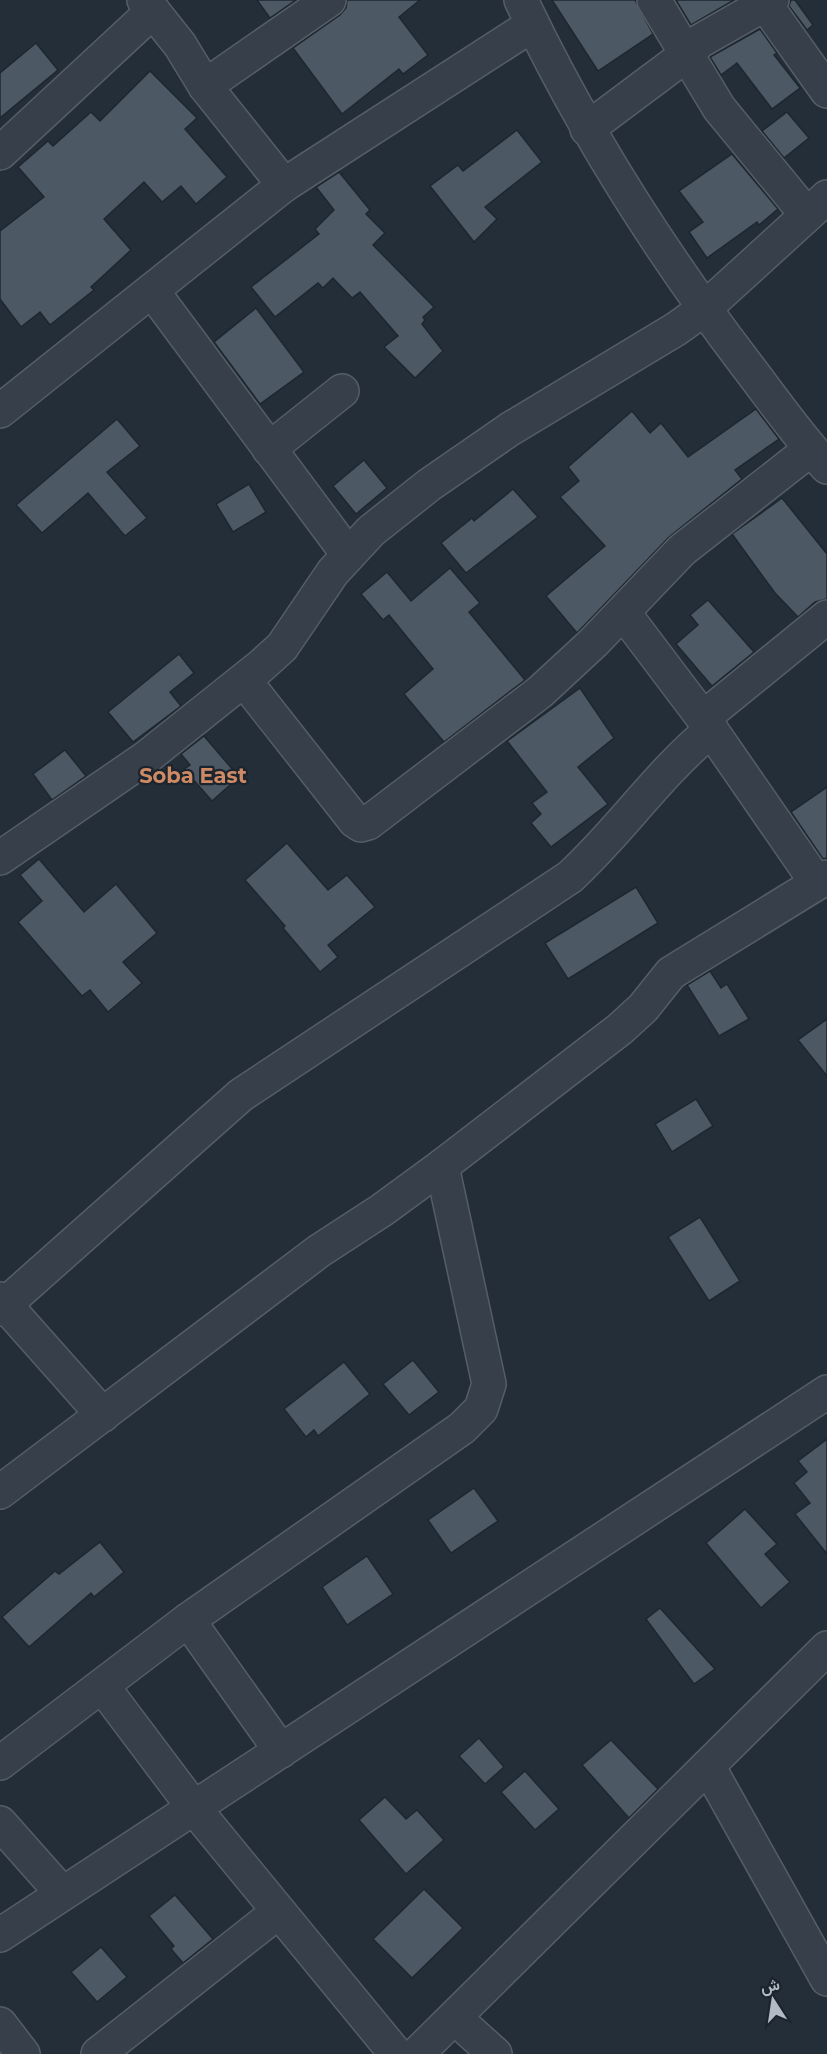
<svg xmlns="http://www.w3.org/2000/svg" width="827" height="2054" font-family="Montserrat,Vazirmatn,sans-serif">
	<rect width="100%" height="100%" fill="#232e39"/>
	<!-- building -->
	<g fill="#4c5965" stroke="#1e2730" stroke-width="1.5">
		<polygon points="257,0 296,0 270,18"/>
		<polygon points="347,0 420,0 399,17 428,55 403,74 399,69 342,114 293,48 340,15 346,8"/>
		<polygon points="552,0 635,0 653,34 598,71"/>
		<polygon points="676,0 734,0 691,25"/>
		<polygon points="791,0 795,0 813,25 807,30 789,6"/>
		<polygon points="760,29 777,53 774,55 800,88 772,109 737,63 721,75 710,57"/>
		<polygon points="36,43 58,70 0,118 0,73"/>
		<polygon points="150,71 197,118 185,129 227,177 196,204 181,186 162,202 144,182 104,219 131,250 91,287 94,290 50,325 40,312 21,327 0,299 0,231 44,197 18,167 48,141 53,146 91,112 100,121"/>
		<polygon points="787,112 809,138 784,158 762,131"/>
		<polygon points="517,130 542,162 485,207 497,219 474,242 430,186 458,165 463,171"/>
		<polygon points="732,154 778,209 759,225 757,222 707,258 689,232 703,222 679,191"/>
		<polygon points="339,172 370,210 366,214 385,233 373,245 434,307 423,317 425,320 422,324 443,351 415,378 384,347 398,336 360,292 352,298 333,278 323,288 318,283 275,317 251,287 319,234 315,229 334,210 316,187"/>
		<polygon points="256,308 304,372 260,404 214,342"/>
		<polygon points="756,409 779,439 735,470 742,479 669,537 577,633 546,596 605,546 560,497 579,481 568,467 632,411 650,433 661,423 688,457"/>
		<polygon points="117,419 140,446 107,472 147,518 125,536 88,493 42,533 16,505"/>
		<polygon points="364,460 387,488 356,514 333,486"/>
		<polygon points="249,484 266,512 233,532 216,504"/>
		<polygon points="513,489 538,517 466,573 441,543 472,518 474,521"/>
		<polygon points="782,498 827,554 827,599 815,602 798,617 775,593 732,534"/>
		<polygon points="450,568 480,603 469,612 525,680 444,742 404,694 433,669 389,615 383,620 361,594 387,572 411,601"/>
		<polygon points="708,600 754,652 712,686 676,644 698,625 690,615"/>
		<polygon points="179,654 194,673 170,692 181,706 133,742 108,712"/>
		<polygon points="580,688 614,738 578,767 608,804 551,847 531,823 541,814 532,803 547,792 507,741"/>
		<polygon points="204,736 239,777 212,801 184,769 190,765 181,754"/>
		<polygon points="65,750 86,776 52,800 33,774"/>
		<polygon points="827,787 827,858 823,859 791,812"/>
		<polygon points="287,843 328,890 347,875 375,907 328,945 338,957 320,972 283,928 285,926 245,880"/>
		<polygon points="39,859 84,912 116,884 157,933 123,962 142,983 108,1012 90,990 82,996 18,922 42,901 20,875"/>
		<polygon points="636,887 658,923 568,979 545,943"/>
		<polygon points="710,971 721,988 727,984 749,1019 719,1036 687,985"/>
		<polygon points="827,1019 827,1076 798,1040"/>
		<polygon points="696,1099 713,1126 672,1152 655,1124"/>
		<polygon points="700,1217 740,1281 709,1301 668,1237"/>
		<polygon points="413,1360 439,1392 409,1415 383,1384"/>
		<polygon points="344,1362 370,1394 318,1436 314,1430 306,1437 284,1409"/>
		<polygon points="827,1439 827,1554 795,1514 810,1503 794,1483 807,1472 798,1461"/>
		<polygon points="474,1488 498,1521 451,1553 428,1520"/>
		<polygon points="745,1509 777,1544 765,1554 790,1582 761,1608 706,1543"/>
		<polygon points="100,1542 124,1572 94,1597 91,1593 29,1647 2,1617 55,1571 59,1574"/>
		<polygon points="367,1556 393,1594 347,1625 322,1587"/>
		<polygon points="660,1608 715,1669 694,1684 646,1619"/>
		<polygon points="479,1738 504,1767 485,1784 459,1756"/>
		<polygon points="611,1740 658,1789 629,1818 582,1765"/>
		<polygon points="525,1771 559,1809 535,1830 501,1792"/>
		<polygon points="385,1797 406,1819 417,1810 444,1840 406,1874 359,1820"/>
		<polygon points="424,1889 463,1928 412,1978 373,1939"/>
		<polygon points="175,1895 213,1939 183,1963 171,1949 174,1946 149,1916"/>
		<polygon points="101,1947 127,1977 97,2002 71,1972"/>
	</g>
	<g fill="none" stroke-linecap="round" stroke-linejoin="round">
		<!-- street casing -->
		<g stroke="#555e67" stroke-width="36">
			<g id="street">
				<path d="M521 0C582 129 659 250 745 363 772 398 797 435 827 467"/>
				<polyline points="654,0 719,108 807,215"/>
				<polyline points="765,4 827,91"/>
				<polyline points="153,11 180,45 205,86 284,185"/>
				<polyline points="205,86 329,0"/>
				<polyline points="587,129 678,61 700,41 772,0"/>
				<polyline points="0,153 153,11 144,0"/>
				<polyline points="153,292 347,553"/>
				<polyline points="0,411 284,185 532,25"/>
				<polyline points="269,449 342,391"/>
				<polyline points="623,612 703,718 817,883"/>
				<polyline points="244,680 355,821 361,825 368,823 540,692 593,643 682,550 811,449"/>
				<polyline points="703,718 827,617"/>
				<polyline points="0,858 147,757 261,666 282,647 333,572 371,531 429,485 510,429 676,329 704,309 827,197"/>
				<polyline points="0,1299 103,1415"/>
				<path d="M0 1309 241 1095 570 877C621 830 657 775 711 730"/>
				<polyline points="0,1492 319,1251 382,1210 442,1166 620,1029 643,1008 671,973 827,877"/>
				<polyline points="188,1620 281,1751"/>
				<polyline points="103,1687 194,1808 396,2054"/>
				<polyline points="0,1763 188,1620 462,1428 481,1409 489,1384 442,1166"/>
				<polyline points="708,1766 827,1979"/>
				<polyline points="0,1823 62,1893"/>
				<polyline points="0,1935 827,1392"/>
				<polyline points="455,2018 495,2054"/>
				<polyline points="0,2024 23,2054"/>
				<polyline points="98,2054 278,1912"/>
				<polyline points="417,2054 827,1648"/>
			</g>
		</g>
		<!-- street -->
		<use href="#street" stroke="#37404a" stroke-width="33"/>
	</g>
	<g text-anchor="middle" stroke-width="4.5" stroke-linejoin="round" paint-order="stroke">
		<!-- quarter labels -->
		<g font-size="21" font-weight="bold" fill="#ce8965" stroke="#1c252e">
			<text x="193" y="783">Soba East</text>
		</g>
	</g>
	<!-- north arrow -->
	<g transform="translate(773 2000) rotate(348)" stroke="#1c252e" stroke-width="4.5" paint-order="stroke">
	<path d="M0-4.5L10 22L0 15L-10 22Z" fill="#b2bbc5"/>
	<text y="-9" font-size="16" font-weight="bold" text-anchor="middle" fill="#b2bbc5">ش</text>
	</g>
</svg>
